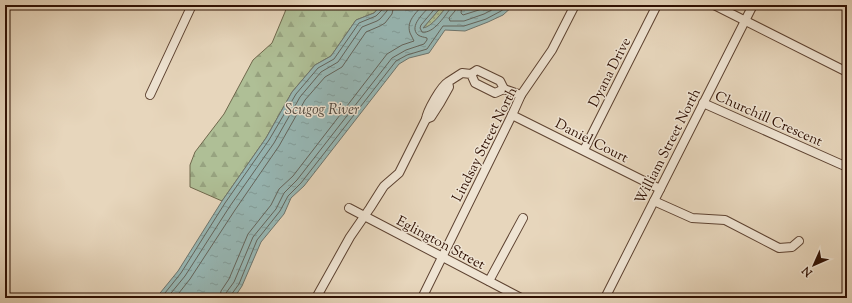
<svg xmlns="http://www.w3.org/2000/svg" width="852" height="303" font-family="'Sorts Mill Goudy',serif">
	<defs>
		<pattern id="green-dots" width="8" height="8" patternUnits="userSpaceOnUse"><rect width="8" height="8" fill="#afbf96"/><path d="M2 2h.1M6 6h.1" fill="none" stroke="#97a380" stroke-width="1.8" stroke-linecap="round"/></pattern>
		<pattern id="forest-firs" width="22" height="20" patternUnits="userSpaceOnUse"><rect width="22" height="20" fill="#afbf96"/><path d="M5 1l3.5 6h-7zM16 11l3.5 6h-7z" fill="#97a380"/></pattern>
		<pattern id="water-ripples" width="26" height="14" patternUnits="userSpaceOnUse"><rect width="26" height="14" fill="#97b8b6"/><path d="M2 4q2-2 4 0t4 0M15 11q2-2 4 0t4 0" fill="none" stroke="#829d9b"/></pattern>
	</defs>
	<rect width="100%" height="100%" fill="#e7d6bc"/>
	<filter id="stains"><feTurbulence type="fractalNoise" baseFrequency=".005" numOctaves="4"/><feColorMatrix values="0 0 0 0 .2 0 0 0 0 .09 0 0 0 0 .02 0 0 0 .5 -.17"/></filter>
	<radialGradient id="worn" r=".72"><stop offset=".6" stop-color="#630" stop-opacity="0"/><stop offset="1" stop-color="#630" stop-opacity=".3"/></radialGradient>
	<!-- green -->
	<path fill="url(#green-dots)" stroke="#6f684c" d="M443 5H448C442 12 432 28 422 29Z"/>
	<!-- forest -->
	<polygon fill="url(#forest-firs)" stroke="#6f684c" points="287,5 381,5 374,13 356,20 331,56 315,65 292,92 266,138 222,201 190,187 190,165 195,152 224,114 253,60 272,43 285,12"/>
	<!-- water -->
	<path fill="url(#water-ripples)" stroke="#6d756e" d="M381 5H443L423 28C432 27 442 12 448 5H514L503 15 488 22 465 31 445 30 429 53 409 58 399 64 304 186 291 198 284 214 261 242 242 286 234 298H156L178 271 222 201 266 138 292 92 315 65 331 56 356 20 374 13Z"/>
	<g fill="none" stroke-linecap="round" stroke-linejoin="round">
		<!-- shore -->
		<g stroke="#63645c" stroke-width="1">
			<path d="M438 5 421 25 420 28 422 32C433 34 444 17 450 9L451 5"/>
			<polyline points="456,5 455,11 449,18 450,21 464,21 484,14 501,5"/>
			<polyline points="462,5 461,13 463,15 482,9 489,5"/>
			<polyline points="161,298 181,273 225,203 269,140 296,94 318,68 334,59 359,23 376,16 383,9 383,5"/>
			<polyline points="167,298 185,276 230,206 274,143 300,97 321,72 338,62 362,27 377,21 380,19 387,11 388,5"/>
			<polyline points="175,298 190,279 235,210 279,146 305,100 325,77 342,67 366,32 380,26 385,23 392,14 394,5"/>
			<path d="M220 298 221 291 229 279 248 234 271 205 279 189 293 176 387 54 402 45 414 41C413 38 411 36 410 33 406 21 416 13 423 5"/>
			<path d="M226 298V293L234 282 253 237 276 209 284 193 297 180 392 58 406 50 424 44 427 40V38C424 37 421 37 418 35 408 26 425 12 431 5"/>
			<polyline points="231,298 231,295 239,284 257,240 280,211 288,196 301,183 396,61 407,55 427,49 443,26 464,26 486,19 501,11 509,5"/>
		</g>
		<!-- minor casing -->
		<g stroke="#5d4231" stroke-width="10">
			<g id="minor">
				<polyline points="714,5 847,72"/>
				<path d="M448 82C441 86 427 111 426 119L431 117 440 103 449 87 448 82 462 73 471 74 475 83 495 93 504 89 500 81 477 70 471 74"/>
				<polyline points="504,89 521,95"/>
				<polyline points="150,95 192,5"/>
				<polyline points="703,103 847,167"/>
				<polyline points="512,115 660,189"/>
				<polyline points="584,150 657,5"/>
				<polyline points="654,201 692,218 725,220 779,248 792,247 799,241"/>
				<polyline points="349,208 521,298"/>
				<polyline points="489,281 523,218"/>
				<polyline points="316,298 350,237 370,208 382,189 384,186 399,173 426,119"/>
				<polyline points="422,298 512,115 521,95 552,50 575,5"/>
				<polyline points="605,298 753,5"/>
			</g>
		</g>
		<!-- minor -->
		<use href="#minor" stroke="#efe4d3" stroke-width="8"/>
	</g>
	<g text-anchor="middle" stroke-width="3" stroke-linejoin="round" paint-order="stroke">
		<!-- street labels -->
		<g font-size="14" fill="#2f1003" stroke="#efe4d3">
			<text transform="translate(609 72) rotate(-63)" y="5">Dyana Drive</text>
			<text transform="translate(769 118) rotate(24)" y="5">Churchill Crescent</text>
			<text transform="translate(592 140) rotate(27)" y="5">Daniel Court</text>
			<text transform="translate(484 144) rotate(-63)" y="5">Lindsay Street North</text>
			<text transform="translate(667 146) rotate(-63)" y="5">William Street North</text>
			<text transform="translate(441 242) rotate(28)" y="5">Eglington Street</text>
		</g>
		<!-- water labels -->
		<g font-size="15" font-style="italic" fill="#534b42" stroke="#efe4d3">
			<text x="322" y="114">Scugog River</text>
		</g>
	</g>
	<!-- margin -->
	<rect width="852" height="303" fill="none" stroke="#e7d6bc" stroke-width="20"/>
	<rect x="6" y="6" width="840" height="291" fill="none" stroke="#2f1003" stroke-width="2"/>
	<rect x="10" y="10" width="832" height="283" fill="none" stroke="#2f1003"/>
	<!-- north arrow -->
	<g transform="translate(814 265) rotate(225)" stroke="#efe4d3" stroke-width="3" paint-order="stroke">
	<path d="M0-3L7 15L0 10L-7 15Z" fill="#2f1003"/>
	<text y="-6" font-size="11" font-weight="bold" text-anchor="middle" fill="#2f1003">N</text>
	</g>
	<rect width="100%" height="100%" filter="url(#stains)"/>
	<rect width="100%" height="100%" fill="url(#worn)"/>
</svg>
